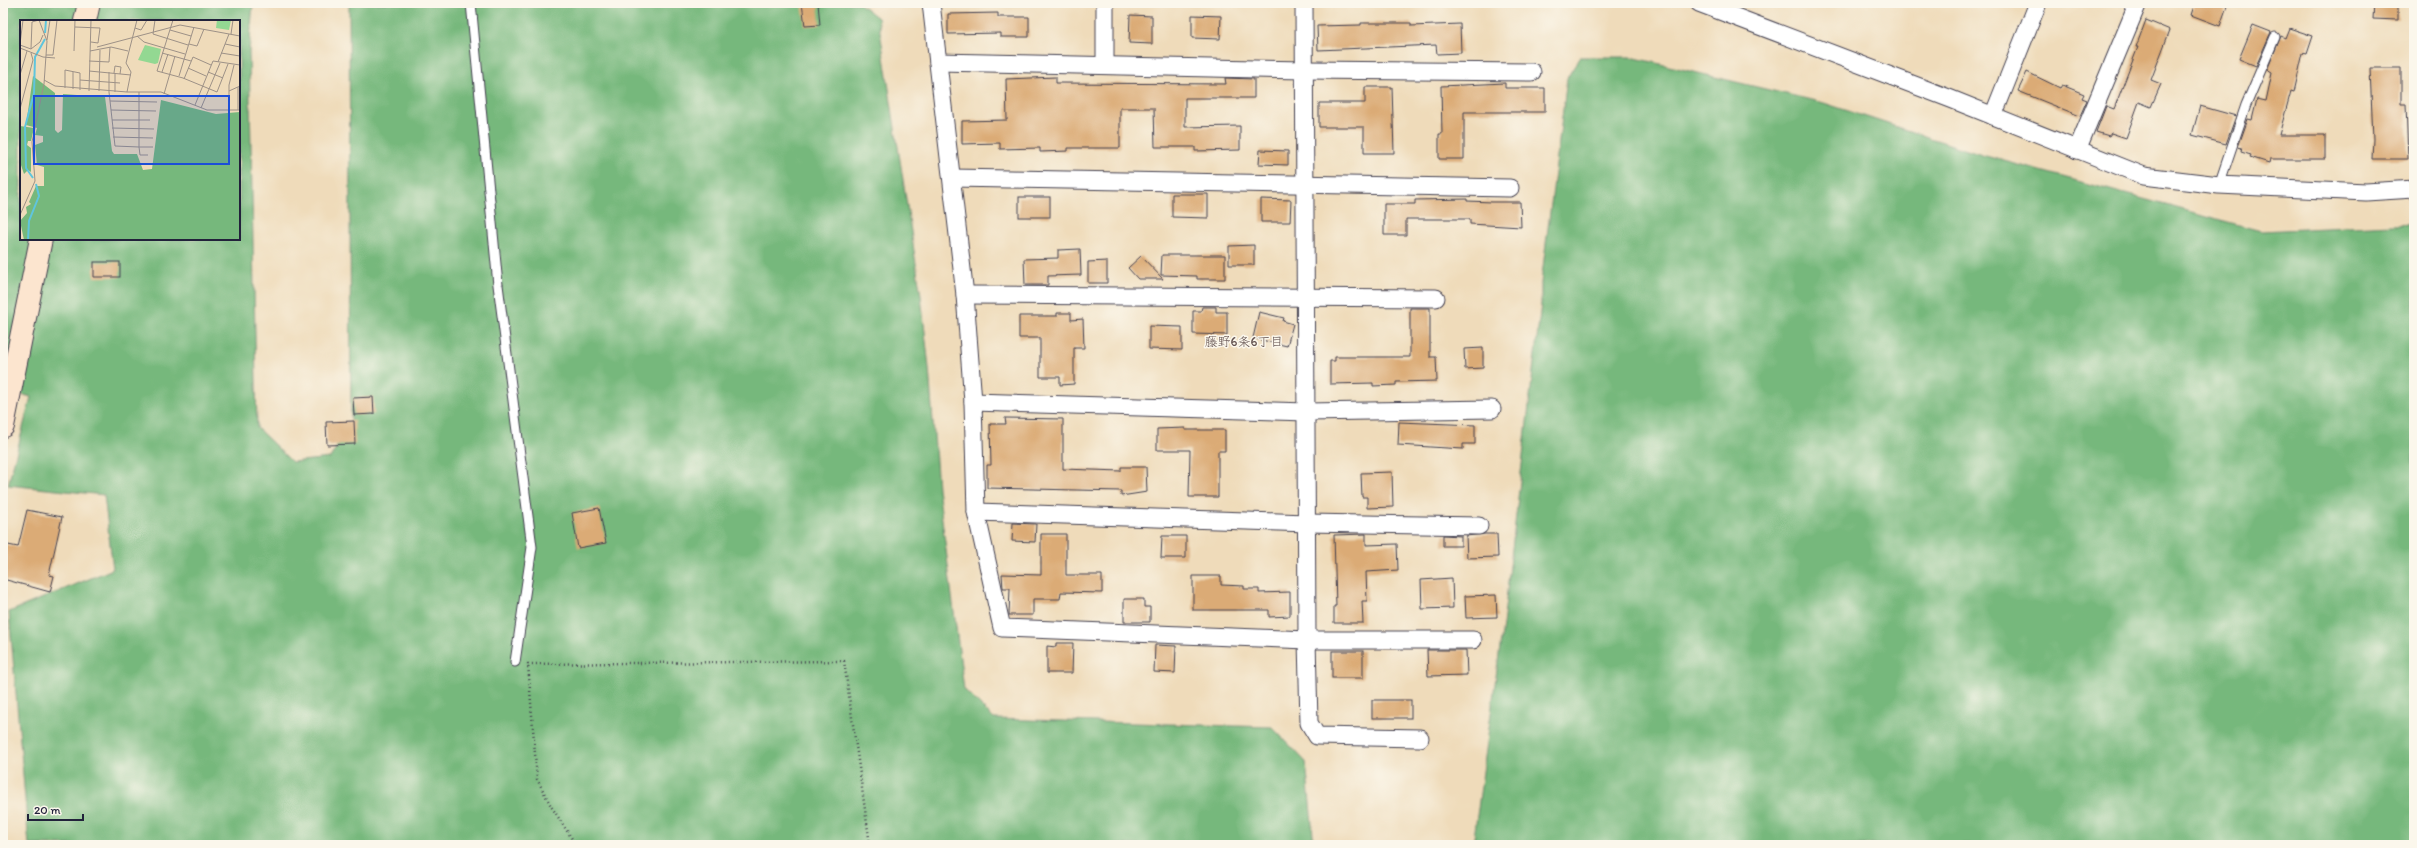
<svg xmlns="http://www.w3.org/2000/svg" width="2417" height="848" font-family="Itim,'Klee One',sans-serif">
	<rect width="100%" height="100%" fill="#fbf7ec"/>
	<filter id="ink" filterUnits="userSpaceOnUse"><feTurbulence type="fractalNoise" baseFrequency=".025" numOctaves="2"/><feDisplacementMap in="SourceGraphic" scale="8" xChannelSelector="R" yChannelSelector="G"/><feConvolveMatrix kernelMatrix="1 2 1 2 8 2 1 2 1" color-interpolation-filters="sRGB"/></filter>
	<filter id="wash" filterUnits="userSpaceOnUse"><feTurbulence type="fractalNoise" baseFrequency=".012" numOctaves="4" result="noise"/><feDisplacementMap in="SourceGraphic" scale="16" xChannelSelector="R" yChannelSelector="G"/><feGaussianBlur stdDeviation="0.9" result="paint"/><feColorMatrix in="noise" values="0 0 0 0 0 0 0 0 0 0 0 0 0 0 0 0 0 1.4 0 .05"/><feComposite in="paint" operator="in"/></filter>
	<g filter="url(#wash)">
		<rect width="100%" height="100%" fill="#efdbba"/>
		<!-- forest -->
		<g fill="#76b87c" stroke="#4c6d5c" fill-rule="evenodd">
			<path d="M3 3H253L249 52 257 428 292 462 330 458 351 424 349 3H859L878 18 921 296 929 368 938 488 964 689 994 719 1272 727 1306 762 1314 845H29L9 612 113 569 104 495 8 485 31 397 3 389ZM21 21H239V239H21Z"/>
			<polygon points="1580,57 1631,57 1824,103 1982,155 2261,231 2414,224 2414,845 1473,845 1503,625 1541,304 1541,283 1567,78"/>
		</g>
		<g id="blocks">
			<!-- building -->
			<g fill="#dbab76">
				<polygon points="802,3 818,3 820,25 805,26"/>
				<polygon points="2195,3 2228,3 2220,26 2191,15"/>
				<polygon points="2374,3 2398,3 2398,20 2373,19"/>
				<polygon points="998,13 998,17 1029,17 1029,37 1001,37 1001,33 948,34 948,14"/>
				<polygon points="1130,15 1152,16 1152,44 1129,43"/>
				<polygon points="1192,15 1221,16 1220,39 1192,38"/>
				<polygon points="2146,20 2170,30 2151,80 2161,84 2151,107 2139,102 2126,138 2111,133 2109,136 2096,132 2106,106 2114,109 2138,47 2136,47"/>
				<polygon points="1361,23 1411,23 1411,26 1460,24 1461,53 1437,54 1436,45 1318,50 1317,26 1361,25"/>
				<polygon points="2253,25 2271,32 2256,66 2239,59"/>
				<polygon points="2289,28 2313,36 2307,54 2303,53 2294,92 2291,91 2279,135 2325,135 2325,159 2270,159 2269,163 2250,157 2251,155 2241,152 2242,148 2238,147 2248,119 2252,120 2257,99 2266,101 2272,73 2267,70 2281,36 2285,38"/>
				<polygon points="2370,68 2401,68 2401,104 2406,104 2408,159 2372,159 2373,139"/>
				<polygon points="2027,72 2060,88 2062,85 2084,94 2082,98 2087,100 2080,116 2018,91"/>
				<polygon points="1056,77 1056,83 1226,84 1225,78 1254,79 1254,98 1185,98 1185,127 1240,126 1240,150 1195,151 1195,147 1155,147 1154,108 1120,108 1120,148 1068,148 1068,151 1040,152 1040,148 1000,149 1000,143 962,144 962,121 1007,120 1006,79"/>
				<polygon points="1505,83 1505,88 1545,88 1545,112 1464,112 1464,159 1439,159 1439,134 1442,134 1441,86"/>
				<polygon points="1365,87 1392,87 1394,153 1364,153 1364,127 1319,127 1319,103 1365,103"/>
				<polygon points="2200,106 2236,116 2226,144 2192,135"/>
				<polygon points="1260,150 1288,151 1288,165 1259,164"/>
				<polygon points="1172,194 1208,194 1208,218 1172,217"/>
				<rect x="1019" y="197" width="31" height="20"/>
				<polygon points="1261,199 1291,200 1290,222 1261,222"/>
				<polygon points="1467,199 1467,201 1492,202 1520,202 1521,227 1470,224 1470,219 1406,219 1406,235 1384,235 1384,204 1415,204 1415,200"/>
				<polygon points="1254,245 1254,265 1229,265 1229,246"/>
				<polygon points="1080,249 1081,275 1048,276 1048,285 1025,285 1024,259 1058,258 1058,250"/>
				<polygon points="1162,255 1225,255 1225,279 1197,279 1197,276 1161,275"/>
				<polygon points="1141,256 1163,279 1138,279 1128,268"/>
				<polygon points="1107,261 1107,283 1088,283 1088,262"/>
				<rect x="94" y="262" width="26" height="15"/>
				<polygon points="1202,307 1216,307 1216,312 1227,312 1227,335 1193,334 1193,311 1201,311"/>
				<polygon points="1410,308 1430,308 1430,357 1436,357 1437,381 1396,382 1396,385 1373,386 1373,383 1330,384 1330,361 1335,361 1335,357 1410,357"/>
				<polygon points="1259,312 1284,318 1283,321 1293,324 1287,346 1253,338"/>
				<polygon points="1057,313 1071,313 1071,320 1083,319 1084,348 1074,348 1074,384 1060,385 1060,377 1040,377 1040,338 1019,338 1019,316 1057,316"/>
				<polygon points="1149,326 1182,327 1182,350 1149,349"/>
				<polygon points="1483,348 1483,368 1465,369 1464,349"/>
				<polygon points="373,397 374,414 354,415 353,398"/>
				<polygon points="1005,418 1063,419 1063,469 1121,471 1121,467 1146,467 1147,492 1121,496 1121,491 987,488 987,465 991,465 990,424 1006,424"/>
				<polygon points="354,421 355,444 327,445 326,422"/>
				<polygon points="1399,422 1475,425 1475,444 1463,444 1463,449 1398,445"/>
				<polygon points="1185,428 1185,430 1225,430 1225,451 1218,451 1218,497 1189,497 1190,450 1157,450 1157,429"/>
				<polygon points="1392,472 1393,507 1367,508 1367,497 1362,497 1361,473"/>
				<polygon points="599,508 606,543 578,548 572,513"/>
				<polygon points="27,510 62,517 49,575 54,576 50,592 3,579 3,544 18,547"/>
				<polygon points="1013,523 1036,524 1035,542 1012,541"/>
				<polygon points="1041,534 1066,534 1066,575 1102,575 1102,593 1061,592 1060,599 1033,599 1033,615 1009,615 1010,588 1003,588 1002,574 1041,575"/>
				<polygon points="1366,534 1366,545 1397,544 1398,570 1366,572 1367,601 1362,601 1363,623 1334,623 1334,606 1336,606 1334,535"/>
				<polygon points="1485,534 1497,534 1498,557 1467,558 1466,536"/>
				<polygon points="1443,535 1461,536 1461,546 1443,546"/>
				<polygon points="1162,536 1186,536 1186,558 1161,558"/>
				<polygon points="1193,576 1221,576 1221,585 1244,586 1244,589 1259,589 1259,593 1290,592 1290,616 1269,617 1269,610 1193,610"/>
				<polygon points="1452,578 1453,608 1422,609 1421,580"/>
				<polygon points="1496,595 1497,617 1466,618 1465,596"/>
				<polygon points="1124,599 1144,599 1144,607 1150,607 1150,622 1124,622"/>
				<polygon points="1056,643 1073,643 1072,673 1047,673 1047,646 1056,647"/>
				<polygon points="1155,645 1176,646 1175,673 1154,672"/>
				<polygon points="1427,650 1466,650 1467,675 1428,676"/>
				<rect x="1332" y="651" width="31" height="27"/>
				<rect x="1372" y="700" width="39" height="18"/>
			</g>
		</g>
	</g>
	<g filter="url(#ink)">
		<use href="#blocks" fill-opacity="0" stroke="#413e4e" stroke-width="1"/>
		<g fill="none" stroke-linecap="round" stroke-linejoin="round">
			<!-- lane casing -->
			<g stroke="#413e4e" stroke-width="11">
				<g id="lane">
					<polyline points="471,3 498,285 532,547 515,662"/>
					<polyline points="2219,185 2246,105 2275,37"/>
				</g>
			</g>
			<!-- street casing -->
			<g stroke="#413e4e" stroke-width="19">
				<g id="street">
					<polyline points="931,3 965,295 973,402 976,512 1002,628 1307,640 1304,3"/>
					<polyline points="1699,3 1951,99 2144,176 2219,185 2366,192 2414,189"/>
					<polyline points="938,62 1305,70 1532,72"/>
					<polyline points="1105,65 1105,3"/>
					<polyline points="1993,116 2038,3"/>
					<polyline points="2077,150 2138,3"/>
					<polyline points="952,178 1510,188"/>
					<polyline points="965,295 1436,298"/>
					<polyline points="973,402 1307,412 1492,409"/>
					<polyline points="976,512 1307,523 1479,526"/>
					<polyline points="1420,738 1317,736 1309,723 1307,640 1473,640"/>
				</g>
			</g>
			<!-- secondary casing -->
			<g stroke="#413e4e" stroke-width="24">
				<g id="secondary">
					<polyline points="85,21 89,3"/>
					<polyline points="3,426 41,239"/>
				</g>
			</g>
			<!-- path -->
			<polyline stroke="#413e4e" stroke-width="2.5" stroke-dasharray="1 3" stroke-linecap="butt" points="576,845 551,806 537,779 528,664 844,661 870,845"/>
			<!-- lane -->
			<use href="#lane" stroke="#fff" stroke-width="9"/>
			<!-- street -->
			<use href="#street" stroke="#fff" stroke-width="17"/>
			<!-- secondary -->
			<use href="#secondary" stroke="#fce5cf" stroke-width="22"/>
		</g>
	</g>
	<g text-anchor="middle" stroke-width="3" stroke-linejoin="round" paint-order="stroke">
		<!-- neighbourhood labels -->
		<g font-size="13" fill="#635250" stroke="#fbf7ec">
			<text x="1244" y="346">藤野6条6丁目</text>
		</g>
	</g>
	<!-- overview -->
	<g transform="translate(20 20)">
		<rect width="220" height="220" fill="#efdbba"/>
		<path d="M197 0H211L209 10 196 8ZM125 25 141 29 138 43 135 44 118 40Z" fill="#93d892"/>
		<path d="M13 56 35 73V110L38 113 42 110 43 74 85 77 92 131 94 134H117L123 150 132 149 141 80 196 94 220 92V220H4L0 201 7 193 6 187 11 184 9 182 16 166H24V147L17 145 15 125 23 122V116L15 115 17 108 6 105ZM0 106 14 108 11 121H8L7 125 11 128V152L8 150 4 154 0 142Z" fill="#76b87c"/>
		<path fill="none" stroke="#5fc5dd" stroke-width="2" d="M25 13 26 0M13 158 6 148 5 107 14 73 15 37 25 19M8 220 9 201 19 176 16 164"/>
		<path fill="none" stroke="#9d9187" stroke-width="1" d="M135 0 133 14 168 25M153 0 137 51 163 58 197 72 208 44M55 7 80 8 78 23 71 22M115 8 121 10 127 0M150 10 171 16M211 14 213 0M117 16 124 22 165 34M27 20 30 0M0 24 3 0M169 24 177 26 184 9M205 24 220 27M0 25 11 29 20 22 23 15M77 27 160 5 220 16M0 28 23 37 35 38M11 29 12 2 19 0M54 31 55 0M70 31 91 27 108 31M142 33 171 41M201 33 220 36M26 35H33L37 0M69 41 89 42 90 27M198 42 209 14M168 48 186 56M69 51 111 55M53 52V69M89 52V72L95 126 119 127V72M142 52 148 34M188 52 203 58M94 53 95 46 101 47 100 54M0 55 7 31M159 56 174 7M164 59 173 37 191 45M24 60 35 66 107 72 111 52 106 43 117 0M60 60 100 63M218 67V90M45 68V50L60 53V70M69 71 71 0M79 71 80 30M209 71 220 66M95 72V53M107 72H141L187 90H220M144 74 155 36M90 81 137 82M175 85 193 41 220 45M181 88 200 43M0 89 13 40 11 33M91 90 136 91M209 91V65L214 45M92 100H130M92 108 134 109M93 117 133 118M128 135H120L119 127H133M0 195 15 161 12 122 24 64 27 21 19 0"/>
		<path fill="#1d4ed8" fill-opacity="0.15" stroke="#1d4ed8" stroke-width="2" d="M14 76H209V144H14Z"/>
		<rect width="220" height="220" fill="none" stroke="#22223b" stroke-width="2"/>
	</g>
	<!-- margin -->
	<rect width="2417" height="848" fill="none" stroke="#fbf7ec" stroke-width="16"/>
	<!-- scale -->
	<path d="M28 814v6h55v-6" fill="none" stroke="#22223b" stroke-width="2"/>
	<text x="34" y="814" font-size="12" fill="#22223b" stroke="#fbf7ec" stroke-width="3" paint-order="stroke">20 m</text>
</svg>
